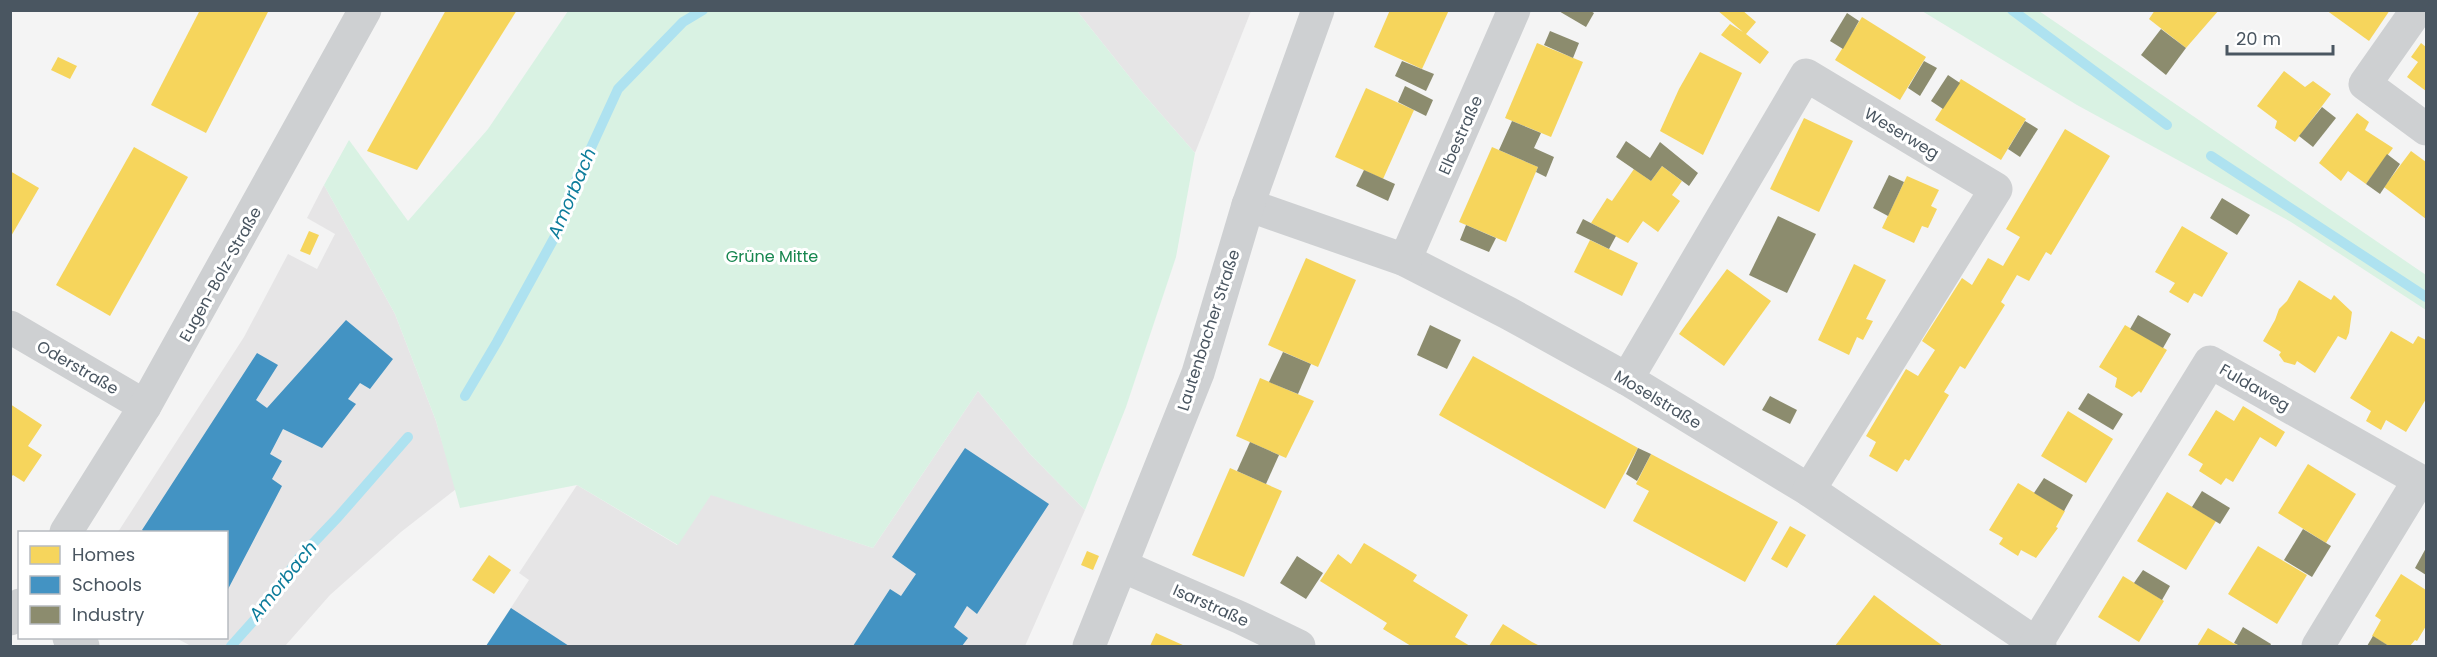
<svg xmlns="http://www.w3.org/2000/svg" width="2437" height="657" font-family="Poppins,sans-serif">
	<rect width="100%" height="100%" fill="#f4f4f4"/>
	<!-- education -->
	<g fill="#e6e5e6">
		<polygon points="1077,11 1251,11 1195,153 1140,90"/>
		<polygon points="324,185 395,314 436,421 456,489 401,532 330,595 285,646 191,646 176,638 226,638 226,532 118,532 244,337 288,254 317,269 335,234 307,218"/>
		<polygon points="978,391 1030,454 1085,510 1025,646 486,646 529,580 519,573 577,485 677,545 711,494 873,548"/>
	</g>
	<!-- green -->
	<g fill="#d9f2e3">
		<polygon points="568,11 1077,11 1140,90 1195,153 1176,257 1126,407 1085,510 1030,454 978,391 873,548 711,495 678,545 577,485 460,508 436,421 395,314 324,185 349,140 408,221 488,129"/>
		<polygon points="1922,11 2039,11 2426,275 2426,310 2291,222 2077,105"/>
	</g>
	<!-- homes -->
	<g fill="#f6d55c">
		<polygon points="200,10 269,10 206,133 151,105"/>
		<polygon points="446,10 517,10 417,170 367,151"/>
		<polygon points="1390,10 1449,10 1422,69 1374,47"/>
		<polygon points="1717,10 1742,10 1756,22 1746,34 1769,52 1760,64 1721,35 1730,24 1743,32"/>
		<polygon points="2155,10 2219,10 2186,48 2149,19"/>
		<polygon points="2326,10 2390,10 2369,41"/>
		<polygon points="1862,17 1926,57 1900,100 1835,60"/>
		<polygon points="1537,43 1583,62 1551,137 1505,118"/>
		<polygon points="2421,43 2426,47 2426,91 2407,77 2418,62 2411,57"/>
		<polygon points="1700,52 1742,73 1703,155 1660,131 1679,89"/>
		<polygon points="58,57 77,66 70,79 51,70"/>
		<polygon points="2284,71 2305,87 2313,81 2331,94 2295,142 2275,128 2277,121 2257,106"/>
		<polygon points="1961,79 2026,119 2001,160 1935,120"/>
		<polygon points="1366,88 1414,110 1383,179 1335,157"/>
		<polygon points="2357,113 2369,122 2365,130 2393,148 2366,184 2348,171 2341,181 2319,163"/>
		<polygon points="1804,118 1853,141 1819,212 1770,189"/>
		<polygon points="2065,129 2110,156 2051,255 2046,252 2029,281 2017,275 2001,302 2005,305 1965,369 1960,366 1944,392 1949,395 1909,461 1905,459 1897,472 1869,456 1876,442 1866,436 1906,369 1918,376 1935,350 1922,341 1962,278 1972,285 1988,258 2003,266 2020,237 2006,229"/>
		<polygon points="134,147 188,177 110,316 56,285"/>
		<polygon points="1492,147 1538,167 1506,242 1459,222"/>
		<polygon points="2411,151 2426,162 2426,219 2384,187"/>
		<polygon points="1662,166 1682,181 1672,195 1680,201 1658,232 1643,221 1628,243 1591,223 1607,198 1612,201 1634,169 1651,181"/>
		<polygon points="10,171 39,188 10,238"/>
		<polygon points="1907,176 1939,190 1931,206 1937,209 1928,228 1922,226 1914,243 1882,228"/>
		<polygon points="2182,226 2228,253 2202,297 2194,293 2188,303 2169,292 2175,283 2155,272"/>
		<polygon points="309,231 319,235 310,255 300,251"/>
		<polygon points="1590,240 1638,263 1622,296 1574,272"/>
		<polygon points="1306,258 1356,280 1318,367 1268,345"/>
		<polygon points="1854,264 1886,280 1866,319 1873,321 1863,340 1857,337 1849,355 1818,340"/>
		<polygon points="1727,269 1771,301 1724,366 1679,334"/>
		<polygon points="2299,280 2331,300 2334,295 2352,312 2349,333 2346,340 2338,336 2315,373 2297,361 2295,365 2284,362 2279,355 2281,352 2263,341 2275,320 2279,309 2287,301"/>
		<polygon points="2125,325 2167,350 2141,393 2139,391 2132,397 2115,387 2117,378 2099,367"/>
		<polygon points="2391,331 2413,344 2418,336 2426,340 2426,399 2406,432 2386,420 2381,430 2366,421 2371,411 2350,398"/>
		<polygon points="1473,356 1638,448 1605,509 1439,415"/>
		<polygon points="1260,378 1314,401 1286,458 1236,436"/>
		<polygon points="10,404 42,425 28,446 42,455 24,482 13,475 10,478"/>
		<polygon points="2243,406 2285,432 2276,447 2260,437 2233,482 2226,478 2221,485 2199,471 2203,464 2188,455 2216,410 2234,421"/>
		<polygon points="2068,411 2113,439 2086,483 2041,456"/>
		<polygon points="1651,454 1778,522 1745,582 1633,521 1649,491 1636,484"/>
		<polygon points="2308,464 2356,494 2326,543 2278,513"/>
		<polygon points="1230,468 1282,491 1244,577 1192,555"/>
		<polygon points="2018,483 2065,511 2056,527 2058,528 2036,558 2021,550 2018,556 1999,544 2003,538 1989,530"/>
		<polygon points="2167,492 2216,521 2186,570 2137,541"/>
		<polygon points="1790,526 1806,535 1787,568 1771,559"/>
		<polygon points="1364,543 1417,575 1413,581 1468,615 1455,637 1470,646 1411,646 1383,629 1387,623 1320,581 1338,554 1351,564"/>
		<polygon points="2258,546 2307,575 2277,624 2228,594"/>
		<polygon points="1087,551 1099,556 1093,570 1081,565"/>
		<polygon points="489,555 511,570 494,594 472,580"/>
		<polygon points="2401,574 2426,590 2426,626 2417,641 2415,640 2410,646 2389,646 2372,636 2381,620 2375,616"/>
		<polygon points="2123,576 2164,601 2139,642 2098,617"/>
		<polygon points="1874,595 1899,614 1943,646 1835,646"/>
		<polygon points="1503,624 1532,642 1540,646 1489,646"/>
		<polygon points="2208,628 2233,643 2240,646 2197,646"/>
		<polygon points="1156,633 1185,646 1150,646"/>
	</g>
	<!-- schools -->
	<g fill="#4393c3">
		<polygon points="346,320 393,359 370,389 360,383 348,399 356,404 322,448 283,429 270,454 282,461 272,479 282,486 226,593 226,532 144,532 142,530 257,353 278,365 256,400 267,408"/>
		<polygon points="965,448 1049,504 977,614 967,606 954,627 968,638 962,646 853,646 890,589 901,596 916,574 892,557"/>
		<polygon points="511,608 569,646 486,646"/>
	</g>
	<!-- industry -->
	<g fill="#8c8c6e">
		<polygon points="1557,10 1589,10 1594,13 1586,27"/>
		<polygon points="1847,13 1859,21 1843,49 1830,41"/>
		<polygon points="2161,29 2186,48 2166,75 2141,55"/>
		<polygon points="1550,31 1579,43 1573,58 1544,45"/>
		<polygon points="1402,61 1434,74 1426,91 1395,76"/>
		<polygon points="1924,61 1937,68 1920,96 1908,88"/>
		<polygon points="1948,75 1960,83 1943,109 1931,101"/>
		<polygon points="1405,86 1433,100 1426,116 1398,102"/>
		<polygon points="2322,107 2336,118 2313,147 2299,136"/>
		<polygon points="1512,121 1541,133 1534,148 1554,157 1546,177 1536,172 1538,167 1499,150"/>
		<polygon points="2025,121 2038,129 2020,157 2008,149"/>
		<polygon points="1626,141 1650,158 1660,142 1698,173 1689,186 1662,166 1651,181 1616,157"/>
		<polygon points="2387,154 2400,164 2380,194 2366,184"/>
		<polygon points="1364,170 1395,184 1388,201 1356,186"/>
		<polygon points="1889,175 1904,182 1888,216 1873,208"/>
		<polygon points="2222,198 2250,215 2237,235 2210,218"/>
		<polygon points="1778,216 1816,234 1787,293 1749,275"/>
		<polygon points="1583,219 1616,236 1609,249 1576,233"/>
		<polygon points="1466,225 1496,238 1489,252 1460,240"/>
		<polygon points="2138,315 2171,334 2163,348 2130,329"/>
		<polygon points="1430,325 1461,340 1447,369 1417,355"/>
		<polygon points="1283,352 1311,364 1298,394 1269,382"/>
		<polygon points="2088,393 2123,414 2113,430 2078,409"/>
		<polygon points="1770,396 1797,410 1790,424 1762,410"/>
		<polygon points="1250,442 1279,455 1266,484 1237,471"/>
		<polygon points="1638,448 1651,454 1637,481 1626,474"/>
		<polygon points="2044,478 2073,495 2064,511 2034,493"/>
		<polygon points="2202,491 2230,508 2220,524 2192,507"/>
		<polygon points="2303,529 2331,546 2312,577 2284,560"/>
		<polygon points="2426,548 2426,575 2415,568"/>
		<polygon points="1297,556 1323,573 1306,599 1280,583"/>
		<polygon points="2143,570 2170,586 2162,600 2134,583"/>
		<polygon points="2243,627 2271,644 2270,646 2240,646 2234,643"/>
		<polygon points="2373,636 2389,646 2367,646"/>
	</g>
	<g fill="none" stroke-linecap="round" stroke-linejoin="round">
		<!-- stream -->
		<g stroke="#aee2f0" stroke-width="10">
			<polyline points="2012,10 2167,125"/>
			<polyline points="2211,156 2426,297"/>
			<polyline points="465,396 497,342 558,231 573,187 618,89 683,22 703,10"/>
			<polyline points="231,646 256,618 299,558 338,517 408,437"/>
		</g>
		<!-- street -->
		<g stroke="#ced0d2" stroke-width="33">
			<polyline points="2417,10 2365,84 2426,129"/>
			<polyline points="1248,205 1405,260 1508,313 1627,379 1809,490 2040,646"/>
			<polyline points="1405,260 1514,10"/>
			<polyline points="10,327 145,406"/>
			<polyline points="1627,379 1806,75 1996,189 1809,490"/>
			<polyline points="66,532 145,406 365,10"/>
			<polyline points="1122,566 1241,618 1299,646"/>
			<polyline points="10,619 20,605"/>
			<polyline points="69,638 83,646"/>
			<polyline points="2036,644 2210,362 2419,480 2318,646"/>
			<polyline points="1089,646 1198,373 1248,205 1318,10"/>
		</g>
	</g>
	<g text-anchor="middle" stroke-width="6" stroke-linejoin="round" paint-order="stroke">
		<!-- street labels -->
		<g font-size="16" fill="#4a5661" stroke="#fff">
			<text transform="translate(1902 133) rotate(31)" y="6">Weserweg</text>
			<text transform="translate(1460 135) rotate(-66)" y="6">Elbestraße</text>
			<text transform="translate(220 274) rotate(-61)" y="6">Eugen-Bolz-Straße</text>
			<text transform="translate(1208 330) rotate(-72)" y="6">Lautenbacher Straße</text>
			<text transform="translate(78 367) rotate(30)" y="6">Oderstraße</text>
			<text transform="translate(2255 387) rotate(30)" y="6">Fuldaweg</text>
			<text transform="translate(1658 399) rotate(31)" y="6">Moselstraße</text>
			<text transform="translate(1211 605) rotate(24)" y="6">Isarstraße</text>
		</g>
		<!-- park labels -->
		<g font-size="16" fill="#17864f" stroke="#fff">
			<text x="772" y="262">Grüne Mitte</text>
		</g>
		<!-- water labels -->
		<g font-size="18" font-style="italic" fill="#0c7c9b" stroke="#fff">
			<text transform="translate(572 193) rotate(-67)" y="6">Amorbach</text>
			<text transform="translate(283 581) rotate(-51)" y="6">Amorbach</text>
		</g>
	</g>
	<!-- border -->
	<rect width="2437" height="657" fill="none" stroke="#4a5661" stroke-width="24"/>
	<!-- legend -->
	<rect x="18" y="531" width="210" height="108" fill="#ffffff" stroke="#b7bbc0" stroke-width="1.5"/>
	<rect x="30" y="546" width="30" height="18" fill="#f6d55c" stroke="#b7bbc0" stroke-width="1.5"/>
	<text x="72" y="561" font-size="18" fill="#4a5661">Homes</text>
	<rect x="30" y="576" width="30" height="18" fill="#4393c3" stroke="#b7bbc0" stroke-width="1.5"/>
	<text x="72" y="591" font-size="18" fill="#4a5661">Schools</text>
	<rect x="30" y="606" width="30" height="18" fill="#8c8c6e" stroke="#b7bbc0" stroke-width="1.5"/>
	<text x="72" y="621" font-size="18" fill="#4a5661">Industry</text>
	<!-- scale -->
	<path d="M2227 45v9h106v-9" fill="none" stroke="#4a5661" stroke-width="3"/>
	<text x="2236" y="45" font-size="18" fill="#4a5661" stroke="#ffffff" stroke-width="4.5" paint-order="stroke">20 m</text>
</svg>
